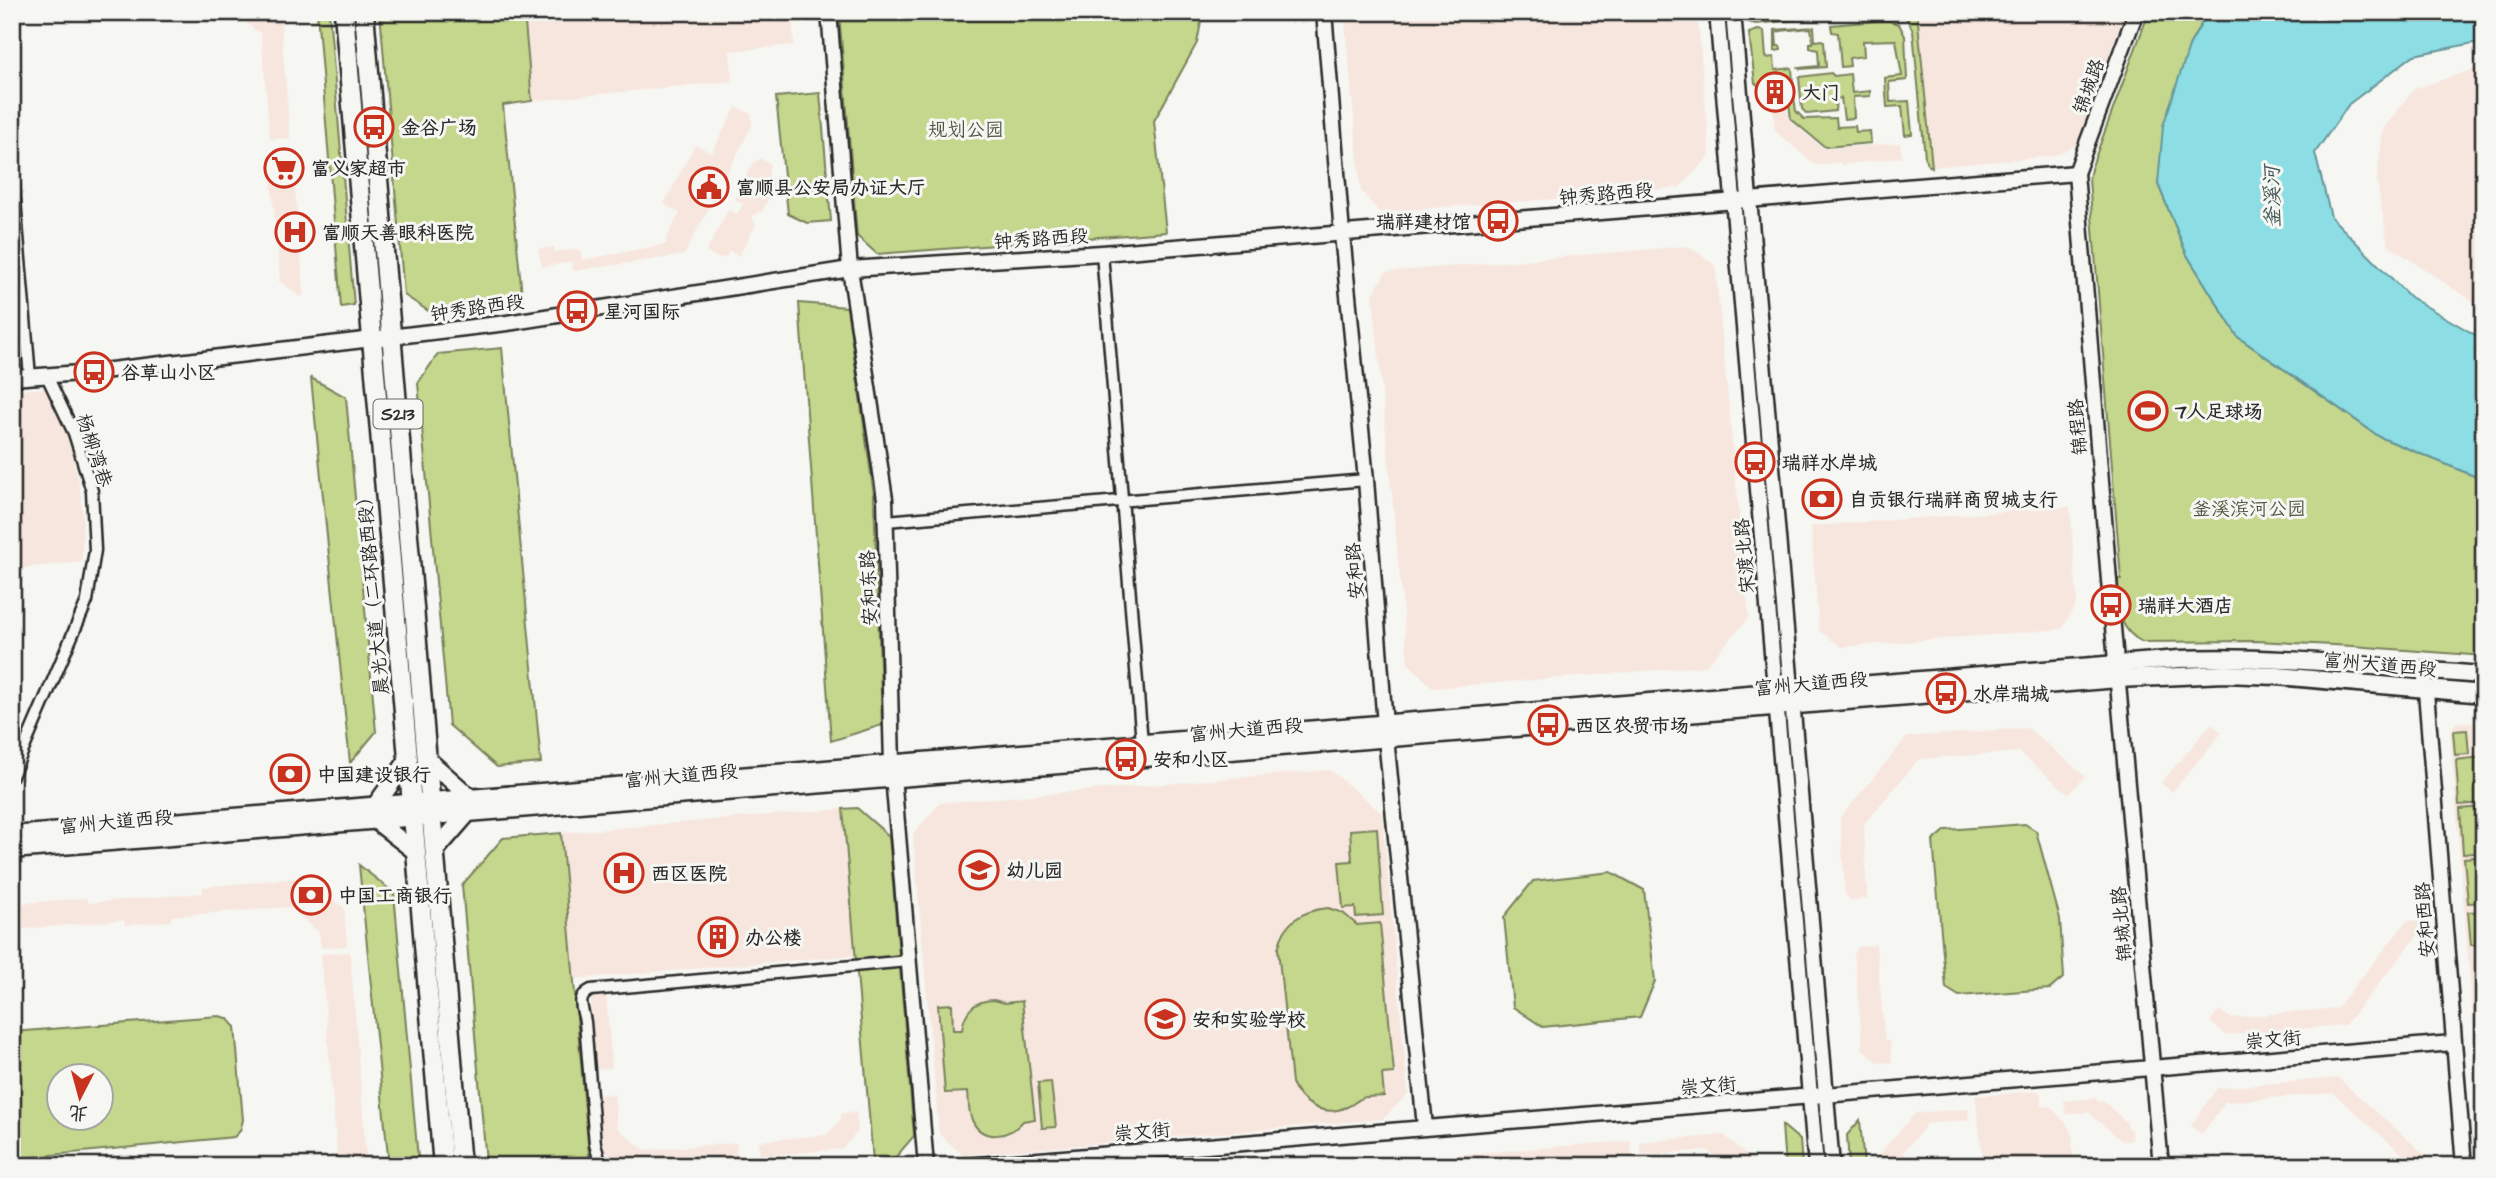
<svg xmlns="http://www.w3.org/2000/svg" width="2496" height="1178" font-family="'Architects Daughter','LXGW WenKai TC',sans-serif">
	<rect width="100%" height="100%" fill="#f6f6f2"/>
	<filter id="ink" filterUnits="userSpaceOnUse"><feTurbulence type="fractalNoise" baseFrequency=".0143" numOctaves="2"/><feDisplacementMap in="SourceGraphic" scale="14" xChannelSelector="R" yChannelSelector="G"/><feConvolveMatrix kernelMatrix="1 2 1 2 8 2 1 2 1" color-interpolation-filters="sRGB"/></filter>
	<g filter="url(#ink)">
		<!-- built -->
		<g fill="#f7e6dd">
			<polygon points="232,12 280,12 290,138 270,139 261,34"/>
			<polygon points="524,12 792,12 794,45 730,51 732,81 532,101"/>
			<polygon points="1344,12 1697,12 1710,156 1680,187 1594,196 1379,212 1361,191"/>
			<polygon points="1917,12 2125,12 2076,145 2053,156 1932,167"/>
			<polygon points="2484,66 2484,309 2388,245 2377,182 2383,129 2414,89"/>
			<polygon points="1787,106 1789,120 1824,149 1900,143 1902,157 1841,165 1840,162 1815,165 1775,131 1773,107"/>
			<polygon points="736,107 751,114 752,126 684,255 573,271 572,262 542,267 538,249 554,247 555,252 580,249 582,260 667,244 666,239 680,213 664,204 695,145 712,153"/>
			<polygon points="760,159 770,163 768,176 778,181 761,213 758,211 756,214 754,214 752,218 756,224 739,256 729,251 726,257 718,258 706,252 728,210 737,214 743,204 734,199 753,163"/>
			<polygon points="294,176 304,293 301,297 278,280 280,277 271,178"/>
			<polygon points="1688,246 1715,265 1749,618 1706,666 1433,688 1408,663 1373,295 1386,272"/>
			<polygon points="44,388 66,431 79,482 83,518 82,562 12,569 12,391"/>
			<polygon points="2070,507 2077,602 2062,629 1842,647 1819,631 1811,526"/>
			<polygon points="2457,722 2484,724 2484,1159 2450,730"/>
			<polygon points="2211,724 2222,732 2172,792 2161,783"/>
			<polygon points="2028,728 2085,776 2069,794 2019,752 1919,759 1864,824 1867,899 1851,900 1845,894 1840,818 1907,737"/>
			<polygon points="1330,770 1382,813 1408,1094 1383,1119 963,1155 939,1134 913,834 940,803"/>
			<polygon points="843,809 855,955 574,979 561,833"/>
			<polygon points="307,877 344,908 347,946 321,948 319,932 289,907 171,916 171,921 125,925 124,920 12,930 12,904 87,898 88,903 203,893 203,887"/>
			<polygon points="2407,921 2419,921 2420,933 2345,1025 2225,1035 2210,1021 2219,1010 2231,1018 2337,1008"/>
			<polygon points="1876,945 1885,1041 1890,1041 1892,1062 1879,1063 1863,1049 1854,954 1858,947"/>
			<polygon points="350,952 367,1166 343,1166 343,1163 338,1163 321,954"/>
			<polygon points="606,994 612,1068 596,1069 590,995"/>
			<polygon points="2338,1078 2432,1161 2432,1166 2416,1166 2333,1093 2225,1102 2202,1134 2191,1126 2217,1088"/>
			<polygon points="2040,1091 2042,1107 2050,1106 2067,1124 2072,1135 2073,1160 2070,1166 1984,1166 1975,1096"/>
			<polygon points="614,1094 617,1128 644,1150 736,1143 737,1158 624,1166 603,1149 599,1095"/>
			<polygon points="2095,1098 2099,1102 2101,1099 2128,1124 2127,1126 2131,1130 2132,1140 2122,1141 2088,1112 2066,1114 2064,1101"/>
			<polygon points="1968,1109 1969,1120 1925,1124 1925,1127 1903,1152 1907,1156 1903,1161 1900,1161 1900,1166 1882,1166 1881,1154 1886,1146 1916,1113"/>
			<polygon points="856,1112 858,1131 842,1149 760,1156 758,1141 827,1135 841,1119 841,1114"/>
			<polygon points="1724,1135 1759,1166 1725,1166 1707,1150 1641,1155 1640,1142"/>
			<polygon points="1631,1141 1632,1156 1508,1166 1430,1166 1429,1158 1453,1157 1453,1155"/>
			<polygon points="1409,1158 1421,1159 1421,1166 1341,1166"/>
		</g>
		<!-- green -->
		<g fill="#c4d78c" stroke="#78815c" stroke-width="2" fill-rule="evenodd">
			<polygon points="317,12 329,12 354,305 341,307"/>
			<polygon points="380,12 524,12 532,101 503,105 523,305 433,314 404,295"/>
			<polygon points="839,12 1203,12 1197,43 1154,121 1166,232 877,254 857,236"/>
			<polygon points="1791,12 1871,12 1756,24 1748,22 1747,16"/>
			<polygon points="1896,12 1917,12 1932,167 1928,165 1925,157 1913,31 1908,20"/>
			<path d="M2149 12H2208L2190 44 2158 184 2187 255 2238 337 2380 437 2484 480V656L2353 646 2256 641 2142 642C2115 627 2120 607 2118 579H2121L2089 179 2091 169Z"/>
			<polygon points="1887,20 1899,24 1905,36 1907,80 1889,82 1890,102 1909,101 1912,134 1905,135 1902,106 1887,107 1885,78 1902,76 1896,40 1863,41 1864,56 1849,58 1850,66 1841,67 1838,33 1832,32 1831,25"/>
			<polygon points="1814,27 1815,41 1822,40 1824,42 1826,67 1800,69 1799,68 1819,66 1818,50 1810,48 1810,43 1813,43 1811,28 1780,31 1776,33 1777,46 1780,46 1781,50 1775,51 1775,30"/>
			<polygon points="1758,30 1764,31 1766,58 1774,57 1775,70 1792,68 1793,85 1778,86 1776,78 1768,79 1769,86 1759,86 1755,83 1749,33"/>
			<polygon points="1831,73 1834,76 1850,74 1852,93 1870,91 1870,96 1853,97 1854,118 1844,119 1841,98 1836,99 1835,111 1807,114 1802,109 1799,77"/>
			<polygon points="820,93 831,221 807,223 788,214 776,97"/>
			<polygon points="1794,97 1796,111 1804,119 1836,118 1837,127 1855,126 1856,132 1870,131 1871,143 1825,147 1791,119 1789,103 1785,103 1785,98"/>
			<polygon points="799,303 847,307 874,495 882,725 831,741"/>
			<polygon points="502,348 541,763 497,767 449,725 418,383 438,354"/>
			<polygon points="311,378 346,397 376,732 350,763"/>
			<polygon points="2467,730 2469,754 2455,755 2453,731"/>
			<polygon points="2482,757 2484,803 2459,805 2456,760"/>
			<polygon points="2484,807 2484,852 2463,854 2460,809"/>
			<polygon points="857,808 889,836 914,1136 894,1159 873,1161 843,809"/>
			<polygon points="2025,824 2036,831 2060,919 2064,977 2050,989 1959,996 1946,988 1933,841 1946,830"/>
			<polygon points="1377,828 1383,915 1356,917 1355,907 1343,908 1339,862 1352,861 1350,830"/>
			<polygon points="561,833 590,1166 491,1166 486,1162 462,885 503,838"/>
			<polygon points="2484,856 2484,902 2468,903 2464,858"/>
			<polygon points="359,865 394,893 418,1159 413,1166 389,1166"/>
			<polygon points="1611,872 1644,890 1655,981 1640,1017 1543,1027 1513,1007 1504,917 1533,881"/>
			<path d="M1328 908 1343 913 1357 925 1380 923 1394 1073 1382 1074 1384 1096C1378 1097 1368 1096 1362 1098 1357 1100 1353 1105 1347 1107 1324 1117 1302 1105 1292 1083L1278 949C1284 922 1300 911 1328 908Z"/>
			<polygon points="2484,911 2484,944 2471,945 2468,912"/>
			<path d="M994 1000 1005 1003 1022 1001 1035 1119 1023 1121C1011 1137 982 1143 972 1120 968 1112 969 1100 968 1092L945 1093 938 1005 952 1004 953 1030H962C964 1011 975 1000 994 1000Z"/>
			<path d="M219 1016 227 1018 235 1027 243 1120 240 1131 234 1137 12 1159V1032ZM60 1076H102V1118H60Z"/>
			<polygon points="1051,1082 1056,1127 1042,1128 1038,1083"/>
			<polygon points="1860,1120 1864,1166 1849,1166 1847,1135"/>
			<polygon points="1782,1125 1800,1140 1802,1166 1785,1166"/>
			<polygon points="2292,1157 2301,1160 2308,1166 2257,1166 2265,1159"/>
		</g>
		<!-- water -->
		<polygon fill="#8cdee4" stroke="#65969a" stroke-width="2" points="2208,12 2484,12 2484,41 2414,55 2349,104 2315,153 2331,217 2410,297 2484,340 2484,480 2380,437 2238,337 2187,255 2158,184 2163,126 2190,44"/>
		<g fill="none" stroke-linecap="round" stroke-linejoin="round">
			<!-- street casing -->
			<g stroke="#2b2b2b" stroke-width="15">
				<g id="street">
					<polyline points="12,165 30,377"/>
					<polyline points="1102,253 1142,743"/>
					<polyline points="886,521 1366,480"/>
					<polyline points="12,776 87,601 95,550 92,491 74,433 47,376"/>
					<path d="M601 1166 595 1144 585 1022C583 1008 575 998 591 990L908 961"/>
				</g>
			</g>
			<!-- secondary casing -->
			<g stroke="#2b2b2b" stroke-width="19">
				<g id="secondary">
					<polyline points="829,12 850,269 885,499 892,764 926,1166"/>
					<polyline points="1324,12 1342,234 1366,480 1386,738 1425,1127"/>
					<polyline points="1717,12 1816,1166"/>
					<polyline points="1733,12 1832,1166"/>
					<polyline points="2136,12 2076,173 2111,605 2161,1166"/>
					<polyline points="12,378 94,372 507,323 850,269 1102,253 2076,173"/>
					<polyline points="2425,679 2464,1166"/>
					<polyline points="965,1166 2453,1043"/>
				</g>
			</g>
			<!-- primary casing -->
			<g stroke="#2b2b2b" stroke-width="21">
				<g id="primary">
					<polyline points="427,759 471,798"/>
					<polyline points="375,806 408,760"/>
					<polyline points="376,821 416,852"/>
					<path d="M12 835 2179 659C2280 655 2382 668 2484 675"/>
					<polyline points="12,850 2118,679 2224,674 2277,676 2484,694"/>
					<polyline points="435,851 468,813"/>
				</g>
			</g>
			<!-- highway casing -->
			<g stroke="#2b2b2b" stroke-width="23">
				<g id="highway">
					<polyline points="344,12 443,1166"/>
					<polyline points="364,12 461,1166"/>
				</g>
			</g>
			<!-- street -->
			<use href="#street" stroke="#f6f6f2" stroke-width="10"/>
			<!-- secondary -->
			<use href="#secondary" stroke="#f6f6f2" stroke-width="14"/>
			<!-- primary -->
			<use href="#primary" stroke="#f6f6f2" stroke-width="16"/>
			<!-- highway -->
			<use href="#highway" stroke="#f6f6f2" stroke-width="18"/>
		</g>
	</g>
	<!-- icons -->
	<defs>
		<g id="building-ring" transform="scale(2.0125)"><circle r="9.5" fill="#f6f6f2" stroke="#c8321e" stroke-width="1.5"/><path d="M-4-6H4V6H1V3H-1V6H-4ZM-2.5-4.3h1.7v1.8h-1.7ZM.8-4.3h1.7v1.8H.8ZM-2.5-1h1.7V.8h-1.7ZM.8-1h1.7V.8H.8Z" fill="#c8321e"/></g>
		<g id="bus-ring" transform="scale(2.0125)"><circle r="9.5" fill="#f6f6f2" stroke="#c8321e" stroke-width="1.5"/><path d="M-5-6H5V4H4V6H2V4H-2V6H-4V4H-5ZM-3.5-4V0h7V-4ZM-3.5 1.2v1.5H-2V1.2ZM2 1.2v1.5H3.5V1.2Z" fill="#c8321e"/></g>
		<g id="supermarket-ring" transform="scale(2.0125)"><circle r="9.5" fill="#f6f6f2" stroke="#c8321e" stroke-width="1.5"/><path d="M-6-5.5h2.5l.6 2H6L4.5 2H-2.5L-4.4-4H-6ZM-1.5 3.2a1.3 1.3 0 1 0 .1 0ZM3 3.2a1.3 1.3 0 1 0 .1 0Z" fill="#c8321e"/></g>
		<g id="civic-ring" transform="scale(2.0125)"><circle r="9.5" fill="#f6f6f2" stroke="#c8321e" stroke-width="1.5"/><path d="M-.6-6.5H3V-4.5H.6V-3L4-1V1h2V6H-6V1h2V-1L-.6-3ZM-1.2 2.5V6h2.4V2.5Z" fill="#c8321e"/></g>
		<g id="hospital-ring" transform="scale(2.0125)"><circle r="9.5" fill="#f6f6f2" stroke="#c8321e" stroke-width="1.5"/><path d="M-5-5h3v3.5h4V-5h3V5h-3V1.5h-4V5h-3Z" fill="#c8321e"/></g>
		<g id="stadium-ring" transform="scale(2.0125)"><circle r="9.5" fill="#f6f6f2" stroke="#c8321e" stroke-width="1.5"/><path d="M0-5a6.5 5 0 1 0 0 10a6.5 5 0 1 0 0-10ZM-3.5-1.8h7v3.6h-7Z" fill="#c8321e"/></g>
		<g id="bank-ring" transform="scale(2.0125)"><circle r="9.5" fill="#f6f6f2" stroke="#c8321e" stroke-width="1.5"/><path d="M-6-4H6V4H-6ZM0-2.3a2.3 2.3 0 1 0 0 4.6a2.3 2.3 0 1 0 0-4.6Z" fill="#c8321e"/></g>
		<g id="school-ring" transform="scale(2.0125)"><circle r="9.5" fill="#f6f6f2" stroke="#c8321e" stroke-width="1.5"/><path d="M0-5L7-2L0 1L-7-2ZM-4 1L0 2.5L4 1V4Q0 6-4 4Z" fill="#c8321e"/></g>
	</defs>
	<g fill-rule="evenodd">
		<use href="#building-ring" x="1775" y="92"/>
		<use href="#bus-ring" x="374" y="127"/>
		<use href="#supermarket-ring" x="284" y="168"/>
		<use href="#civic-ring" x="709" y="187"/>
		<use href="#bus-ring" x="1498" y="221"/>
		<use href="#hospital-ring" x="295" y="232"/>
		<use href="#bus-ring" x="577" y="311"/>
		<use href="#bus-ring" x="94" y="372"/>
		<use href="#stadium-ring" x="2148" y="411"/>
		<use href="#bus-ring" x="1755" y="462"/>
		<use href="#bank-ring" x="1822" y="499"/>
		<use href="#bus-ring" x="2111" y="605"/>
		<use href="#bus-ring" x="1946" y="693"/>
		<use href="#bus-ring" x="1548" y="725"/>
		<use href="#bus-ring" x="1126" y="759"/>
		<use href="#bank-ring" x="290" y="774"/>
		<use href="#school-ring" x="979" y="870"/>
		<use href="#hospital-ring" x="624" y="873"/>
		<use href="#bank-ring" x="311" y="895"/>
		<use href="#building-ring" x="718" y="937"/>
		<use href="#school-ring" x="1165" y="1019"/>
	</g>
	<g text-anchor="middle" stroke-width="6" stroke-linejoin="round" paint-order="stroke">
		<!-- shield labels -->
		<rect fill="#f6f6f2" stroke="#686867" stroke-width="2" x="373.5" y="399.5" width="49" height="29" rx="5"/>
		<g font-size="18" font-weight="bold" fill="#2b2b2b">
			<text x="398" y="420">S213</text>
		</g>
		<!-- street labels -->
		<g font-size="19" fill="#2b2b2b" stroke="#f6f6f2">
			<text transform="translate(2088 86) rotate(-70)" y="7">锦城路</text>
			<text transform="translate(1606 193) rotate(-5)" y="7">钟秀路西段</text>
			<text transform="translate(1041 238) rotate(-4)" y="7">钟秀路西段</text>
			<text transform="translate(477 307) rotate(-8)" y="7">钟秀路西段</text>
			<text transform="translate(2077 427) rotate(-95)" y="7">锦程路</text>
			<text transform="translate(95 450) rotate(72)" y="7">杨柳湾巷</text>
			<text transform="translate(1744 556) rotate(-95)" y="7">宋渡北路</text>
			<text transform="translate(1354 571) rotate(-94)" y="7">安和路</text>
			<text transform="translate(868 588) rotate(-92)" y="7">安和东路</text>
			<text transform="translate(372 591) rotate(-95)" y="7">晨光大道（二环路西段）</text>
			<text transform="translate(2380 664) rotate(5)" y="7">富州大道西段</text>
			<text transform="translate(1811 683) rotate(-5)" y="7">富州大道西段</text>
			<text transform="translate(1246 729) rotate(-5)" y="7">富州大道西段</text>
			<text transform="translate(681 775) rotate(-5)" y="7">富州大道西段</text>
			<text transform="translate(116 821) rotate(-5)" y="7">富州大道西段</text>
			<text transform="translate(2424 920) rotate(-94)" y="7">安和西路</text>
			<text transform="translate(2121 924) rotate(-95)" y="7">锦城北路</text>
			<text transform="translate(2273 1039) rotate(-5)" y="7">崇文街</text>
			<text transform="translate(1708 1085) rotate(-5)" y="7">崇文街</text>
			<text transform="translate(1142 1131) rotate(-5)" y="7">崇文街</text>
		</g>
		<!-- poi labels -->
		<g font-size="19" font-weight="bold" fill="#2b2b2b" stroke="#f6f6f2" text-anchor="start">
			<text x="1802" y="99">大门</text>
			<text x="401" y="134">金谷广场</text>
			<text x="311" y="175">富义家超市</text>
			<text x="736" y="194">富顺县公安局办证大厅</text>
			<text x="1471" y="228" text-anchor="end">瑞祥建材馆</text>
			<text x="322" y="239">富顺天善眼科医院</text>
			<text x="604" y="318">星河国际</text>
			<text x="121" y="379">谷草山小区</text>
			<text x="2175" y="418">7人足球场</text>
			<text x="1782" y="469">瑞祥水岸城</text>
			<text x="1849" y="506">自贡银行瑞祥商贸城支行</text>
			<text x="2138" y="612">瑞祥大酒店</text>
			<text x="1973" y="700">水岸瑞城</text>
			<text x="1575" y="732">西区农贸市场</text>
			<text x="1153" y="766">安和小区</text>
			<text x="317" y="781">中国建设银行</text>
			<text x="1006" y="877">幼儿园</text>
			<text x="651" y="880">西区医院</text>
			<text x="338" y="902">中国工商银行</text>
			<text x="745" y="944">办公楼</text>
			<text x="1192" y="1026">安和实验学校</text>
		</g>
		<!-- park labels -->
		<g font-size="19" fill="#515643" stroke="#f6f6f2">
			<text x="966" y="136">规划公园</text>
			<text x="2249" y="515">釜溪滨河公园</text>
		</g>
		<!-- water labels -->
		<g font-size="21" font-style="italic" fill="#435859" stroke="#f6f6f2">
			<text transform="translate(2272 197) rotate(-91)" y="7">釜溪河</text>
		</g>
	</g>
	<!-- margin -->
	<rect width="2496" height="1178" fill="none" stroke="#f6f6f2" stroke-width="42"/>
	<rect x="21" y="21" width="2454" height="1136" fill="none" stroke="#2b2b2b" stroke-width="2.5" filter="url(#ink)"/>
	<!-- north arrow -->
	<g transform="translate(80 1097) rotate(186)"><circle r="33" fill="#f6f6f2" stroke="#a5a5a2" stroke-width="2"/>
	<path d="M0-5L12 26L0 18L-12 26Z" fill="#c8321e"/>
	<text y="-10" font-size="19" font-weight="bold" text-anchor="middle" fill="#2b2b2b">北</text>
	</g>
</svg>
